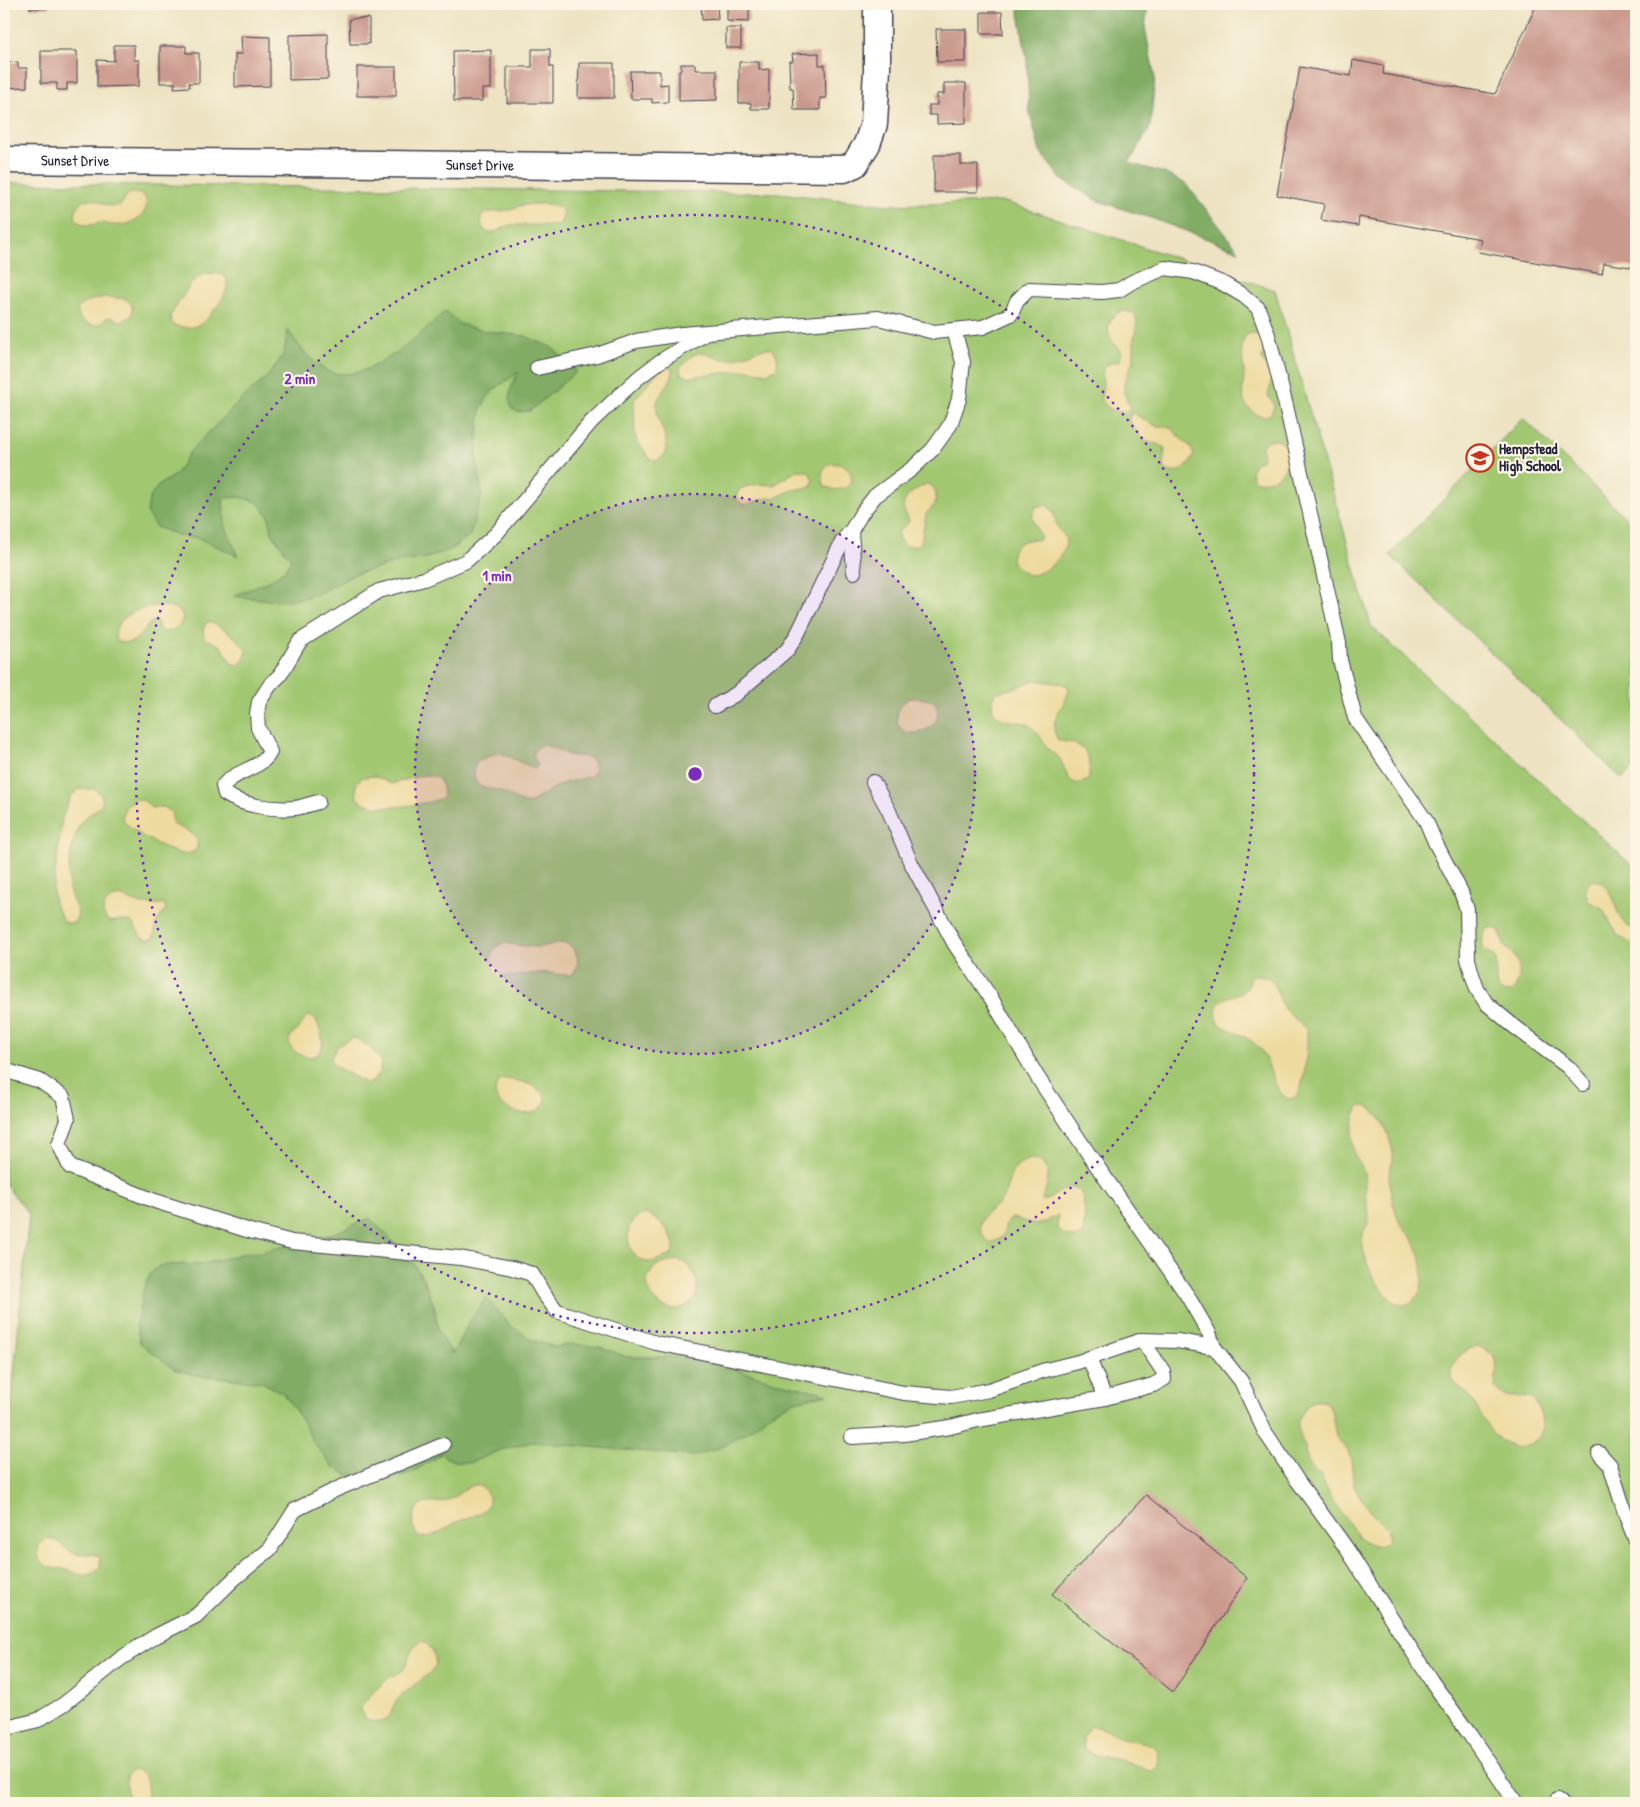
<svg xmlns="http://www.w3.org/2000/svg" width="1640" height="1807" font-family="'Patrick Hand',sans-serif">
	<rect width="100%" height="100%" fill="#fcf5e5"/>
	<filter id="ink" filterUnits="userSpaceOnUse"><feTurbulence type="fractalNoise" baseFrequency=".02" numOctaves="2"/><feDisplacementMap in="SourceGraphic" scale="10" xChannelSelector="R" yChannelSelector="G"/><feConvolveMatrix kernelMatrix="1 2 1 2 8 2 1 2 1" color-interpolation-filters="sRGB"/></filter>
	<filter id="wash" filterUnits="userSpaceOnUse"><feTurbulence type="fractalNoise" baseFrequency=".0096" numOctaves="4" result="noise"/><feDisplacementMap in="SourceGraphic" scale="20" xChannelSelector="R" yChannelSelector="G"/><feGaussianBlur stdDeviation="1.12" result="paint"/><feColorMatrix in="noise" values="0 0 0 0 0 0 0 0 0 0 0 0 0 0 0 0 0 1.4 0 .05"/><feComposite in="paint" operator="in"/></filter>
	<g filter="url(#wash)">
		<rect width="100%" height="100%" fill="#ede3c2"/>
		<!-- green -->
		<g fill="#a1c771" stroke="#627456">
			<polygon points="4,183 778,193 889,205 1005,202 1275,290 1371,626 1636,869 1636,1803 4,1803 4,1481 29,1214 4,1183"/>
			<polygon points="1523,418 1636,528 1636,765 1622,779 1390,555"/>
		</g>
		<!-- forest -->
		<g fill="#80ac63" stroke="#51674f">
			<polygon points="1019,4 1148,4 1145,28 1155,78 1150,128 1129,163 1164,173 1186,184 1239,251 1151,218 1098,201 1061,179 1040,152 1029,109 1027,61 1019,13"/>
			<path d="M445 311 460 324 485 331 525 336 551 347 577 371 530 411 518 412 512 409C506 394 512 385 519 372L493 390 481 408 476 455 482 495 470 535 450 550 427 558 396 563 356 574 317 594 294 600 277 601 233 596 269 581 285 570 291 559 273 535 268 515 257 502 240 497 223 498 225 525 238 556 198 538 180 536 156 527 147 514 149 499 158 486 176 474 191 450 243 398 267 377 284 354 288 330C299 346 308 359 324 369 361 391 420 335 445 311Z"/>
			<polygon points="370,1218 411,1260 423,1278 434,1305 439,1333 452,1354 470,1321 486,1298 510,1325 532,1340 555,1347 573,1344 600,1347 627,1357 672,1357 706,1360 780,1383 828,1394 795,1401 772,1412 747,1432 719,1448 694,1456 533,1442 501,1450 470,1463 458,1462 446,1458 442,1453 413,1472 391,1479 348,1475 332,1466 314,1443 300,1417 284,1394 262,1382 196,1375 174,1369 140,1343 136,1324 144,1288 150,1274 159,1266 181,1264 199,1265 241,1254 262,1252 335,1233"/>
		</g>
		<!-- sand -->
		<g fill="#eeda9e" stroke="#887e6c">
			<path d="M131 193C136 193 146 194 146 201 149 218 126 227 113 225 109 225 105 223 101 223 96 223 92 226 86 225 70 222 74 207 84 200 100 196 102 210 121 205L126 196Z"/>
			<path d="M533 204C547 204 571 202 560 224L556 225H508L498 231 488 233 482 227 481 217 484 213 510 210 519 206Z"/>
			<path d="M214 273 225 276C233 292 216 306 208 318 199 328 185 330 172 324L170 316 192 282 201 275Z"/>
			<path d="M106 297 126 299 132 305V316L122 321C117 321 115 318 111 317 105 317 104 321 101 323 90 329 78 320 77 309 84 301 95 299 106 297Z"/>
			<path d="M1125 311 1133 313 1135 316 1137 323 1134 338V359L1124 383V393L1130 407 1127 411C1115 414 1107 408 1101 399L1103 385 1102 373 1106 365 1120 360 1122 352C1119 346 1113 344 1111 339 1104 327 1111 312 1125 311Z"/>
			<path d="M1253 333 1260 336 1264 345 1262 361C1274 374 1272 380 1268 396L1273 402 1274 407 1271 414 1265 417C1259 416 1255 414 1251 410 1237 399 1245 385 1244 370 1243 359 1236 335 1253 333Z"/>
			<path d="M767 348C778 350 778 358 777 368L768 373 748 370 689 377 681 374 680 368C706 338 703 362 732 359 745 357 755 349 767 348Z"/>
			<path d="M662 367C688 365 658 395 657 402 653 421 673 436 664 456L656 461 649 458 635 437 634 400Z"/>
			<path d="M1133 413 1156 426H1164L1172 429 1181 439 1190 446 1194 455C1188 468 1175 479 1163 467L1165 448C1159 442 1153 445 1146 441 1137 437 1134 427 1129 420V416Z"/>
			<path d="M1270 440H1277L1286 445C1293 466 1279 484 1256 481L1253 478 1251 471 1255 464 1263 459 1262 446 1265 442Z"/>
			<polygon points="831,463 844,465 850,471 852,480 847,488 835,490 824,486 822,473 826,466"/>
			<polygon points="798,470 809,472 813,480 811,487 793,490 777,497 763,499 745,505 737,501 737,493 741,488 759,484 774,485"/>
			<path d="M927 484 931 485 936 492 935 504 926 514 921 543 914 546H905L898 538 899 531 909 522C908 517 906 515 904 510 900 499 918 487 927 484Z"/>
			<path d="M1046 505C1056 511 1054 519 1058 528 1061 533 1066 535 1066 541 1066 557 1043 576 1028 575 1022 571 1012 565 1012 558 1011 543 1027 538 1038 540L1041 538 1032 518 1036 507Z"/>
			<path d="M156 606C167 606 177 606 183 616 182 627 173 631 163 632L159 629 157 621H153C141 630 136 650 116 640 110 619 139 607 156 606Z"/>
			<path d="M209 622C225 627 237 638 247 651L245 658 239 665 232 664 221 646 204 638 203 630 206 623Z"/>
			<path d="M1035 680 1063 684 1069 687C1069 704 1045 718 1058 740 1064 743 1069 741 1075 744 1090 750 1091 766 1088 780 1068 791 1067 771 1060 759 1058 755 1054 754 1051 752 1043 744 1040 732 1029 725 1020 720 1008 723 999 717 990 712 991 701 995 693L1018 687Z"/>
			<path d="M910 698H920L934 701C953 731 895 748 897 716 898 707 902 702 910 698Z"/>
			<path d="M544 745 554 748 568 755 587 757 593 761 595 769 592 776 564 783 552 789 529 804C518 802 510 796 500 791 494 789 486 789 480 786 472 781 473 768 477 761L497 753H501L535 769 538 765 533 756 534 751 539 746Z"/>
			<path d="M424 775C440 776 442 780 443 796L440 799C421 805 371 814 357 798L356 783 363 777 375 776 391 784Z"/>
			<path d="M79 789H95C117 807 85 810 79 826 71 845 67 867 69 888 70 897 76 905 78 914L75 922 68 923 64 922 54 903 53 890 62 818 71 796Z"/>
			<path d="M137 799 145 801 151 808 164 807 170 811 172 816V823C182 831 203 832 196 850 192 852 189 854 185 854 172 854 130 831 123 820 121 811 128 801 137 799Z"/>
			<path d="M1595 880C1619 886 1613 930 1636 928V946L1618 936 1602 908 1588 901 1585 889 1591 881Z"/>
			<path d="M119 896 142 904H161L165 906 166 909 156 923 154 937 151 939C137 940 140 930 131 922L120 920 110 922C96 912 106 899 119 896Z"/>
			<path d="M1491 927 1499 930C1501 934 1502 940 1504 945 1507 950 1512 952 1515 957 1522 967 1520 982 1513 991 1488 1000 1499 968 1496 960 1494 953 1489 953 1484 950 1481 942 1482 931 1491 927Z"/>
			<path d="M504 943C514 944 525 947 536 947 551 947 570 934 577 956 579 963 577 968 573 974 565 977 557 973 549 973 532 971 517 980 498 975 487 964 489 948 504 943Z"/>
			<path d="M1254 975C1279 974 1275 997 1286 1011 1292 1018 1301 1023 1307 1030 1308 1042 1305 1087 1297 1095 1294 1099 1290 1099 1286 1098 1273 1089 1270 1063 1261 1050 1250 1036 1231 1032 1218 1023 1209 992 1236 1000 1246 988 1249 985 1250 980 1251 977Z"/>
			<path d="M309 1016 315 1018C344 1077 278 1056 291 1036 292 1033 295 1033 297 1031 302 1026 302 1019 309 1016Z"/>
			<path d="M353 1038C364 1040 375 1052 381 1061L380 1071 372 1082 367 1083 362 1081 335 1066 331 1061C332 1050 342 1041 353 1038Z"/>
			<path d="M507 1079C520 1081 539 1084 546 1098 540 1131 476 1105 501 1080Z"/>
			<path d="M1361 1106C1362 1106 1367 1106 1368 1107 1381 1112 1395 1147 1393 1160 1392 1165 1389 1169 1389 1174 1389 1186 1392 1201 1396 1212 1399 1224 1406 1230 1413 1240 1421 1253 1425 1273 1421 1288 1419 1295 1415 1302 1407 1304 1399 1307 1394 1302 1388 1296 1374 1282 1360 1256 1363 1235 1363 1229 1369 1225 1369 1218 1369 1212 1367 1205 1366 1199 1365 1190 1365 1181 1364 1173 1363 1166 1358 1162 1355 1156 1351 1146 1351 1112 1361 1106Z"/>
			<path d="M1031 1159C1044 1159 1050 1173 1047 1184 1046 1190 1043 1195 1042 1200 1049 1201 1056 1194 1063 1190 1089 1177 1085 1219 1083 1233L1076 1238 1064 1235 1057 1228 1058 1215 1044 1223 1036 1224 1012 1218 1006 1223C1003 1235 1004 1241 988 1242 983 1236 978 1229 981 1221 983 1213 995 1208 1001 1201 1009 1191 1007 1175 1017 1166 1021 1162 1026 1161 1031 1159Z"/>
			<path d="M645 1214C660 1219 673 1233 674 1248L671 1255C664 1257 655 1262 649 1262 624 1261 620 1217 645 1214Z"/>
			<path d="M676 1260C686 1262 691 1267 695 1277 710 1313 649 1325 647 1279L655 1266Z"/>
			<path d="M1478 1346 1493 1354 1497 1367 1495 1388C1511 1406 1526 1389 1535 1402 1540 1409 1545 1427 1540 1435 1534 1444 1521 1451 1510 1446 1488 1436 1483 1415 1470 1397 1466 1390 1457 1388 1453 1381 1444 1365 1464 1349 1478 1346Z"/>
			<path d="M1315 1401H1323L1329 1404 1332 1414 1336 1437 1348 1451 1351 1460 1354 1487 1372 1514 1388 1530V1541C1379 1549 1369 1547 1360 1539L1329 1495 1321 1477 1311 1467 1308 1461 1298 1427V1420L1308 1404Z"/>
			<path d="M475 1485C480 1486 484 1488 487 1493 498 1512 465 1518 455 1523 443 1529 434 1539 420 1537 414 1532 412 1526 413 1519 418 1495 435 1507 451 1499 460 1494 465 1487 475 1485Z"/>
			<path d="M46 1538C60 1539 64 1550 75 1553 84 1555 92 1552 100 1557V1568C97 1571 91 1575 86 1575 80 1576 73 1571 67 1570 62 1568 57 1569 51 1568 36 1563 33 1547 46 1538Z"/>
			<path d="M422 1641C427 1643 430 1647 433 1652 434 1656 437 1663 435 1667 433 1672 404 1692 397 1700 391 1707 393 1717 383 1721 376 1724 370 1721 364 1718L361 1709C363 1700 383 1683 390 1677 394 1675 401 1673 404 1669 410 1660 409 1645 422 1641Z"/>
			<path d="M1089 1727C1103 1725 1113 1735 1126 1739 1135 1742 1148 1741 1156 1748 1160 1753 1159 1760 1157 1766L1150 1771C1144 1769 1138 1765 1131 1763 1115 1757 1097 1759 1084 1749L1083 1737Z"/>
			<path d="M135 1770C151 1775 147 1789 146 1803H128L126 1782 128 1774 131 1771Z"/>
		</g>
		<g id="blocks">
			<!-- building -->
			<g fill="#ca998d">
				<rect x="30" y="4" width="19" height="4"/>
				<rect x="143" y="4" width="17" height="2"/>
				<polygon points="701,4 717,4 718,19 702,20"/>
				<polygon points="727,4 749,4 749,22 727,21"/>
				<polygon points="773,4 812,4 812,7 773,8"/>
				<polygon points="1537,4 1636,4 1636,268 1604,263 1602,274 1478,252 1481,239 1359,217 1358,226 1321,220 1324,204 1277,195 1300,67 1351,76 1353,60 1384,66 1383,74 1495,94"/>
				<polygon points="981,12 1002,12 1003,34 981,34"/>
				<polygon points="369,18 369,44 350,44 349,19"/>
				<rect x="726" y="28" width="15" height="20"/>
				<polygon points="936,29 966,29 966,62 937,62"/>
				<polygon points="328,34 328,79 289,80 289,35"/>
				<polygon points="241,36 270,37 270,86 235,87 235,54 242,54"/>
				<polygon points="114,45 134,45 134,60 139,60 139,86 97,87 97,60 114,61"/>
				<polygon points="160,46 186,46 186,53 199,53 199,83 189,83 190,87 174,88 175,83 160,83"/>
				<polygon points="532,49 550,49 550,67 553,67 553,103 507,103 507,67 532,67"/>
				<polygon points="491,50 491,89 482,89 482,101 454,101 453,51"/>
				<polygon points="41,51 77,51 77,83 67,83 67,90 57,90 57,83 41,83"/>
				<polygon points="819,53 819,65 825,65 826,98 820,98 820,110 794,110 793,88 790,88 789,61 793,61 792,54"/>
				<polygon points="18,62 18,68 27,68 27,87 4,88 4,63"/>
				<polygon points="739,62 759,62 759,70 769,69 769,109 751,109 751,103 739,103"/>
				<polygon points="579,63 614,63 614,98 578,98"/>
				<polygon points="681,64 695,64 695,70 717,70 717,100 679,101 679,70 681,70"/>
				<rect x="357" y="67" width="39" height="29"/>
				<polygon points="630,71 660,71 660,85 668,84 668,102 652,103 652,99 631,99"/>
				<polygon points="944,83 966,83 966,123 937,124 937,115 929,115 929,105 937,105 937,94 944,94"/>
				<polygon points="934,155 961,155 961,165 978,165 978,192 934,192"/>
				<polygon points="1146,1495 1247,1578 1173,1692 1052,1594"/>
			</g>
		</g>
	</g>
	<g filter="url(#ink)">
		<use href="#blocks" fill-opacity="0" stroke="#403f4f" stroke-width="1"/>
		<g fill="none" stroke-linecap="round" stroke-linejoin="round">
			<!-- service casing -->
			<g stroke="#403f4f" stroke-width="16">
				<g id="service">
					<polyline points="537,368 597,355 636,341 682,334 878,318 934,332 983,327 1011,314 1017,301 1029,289 1102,292 1119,290 1132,282 1165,268 1193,272 1222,283 1244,296 1258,308 1268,335 1287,410 1339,643 1340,660 1355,718 1426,821 1435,842 1461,892 1467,909 1468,959 1472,974 1477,989 1486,1003 1511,1024 1568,1067 1583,1084"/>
					<polyline points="854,572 851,531 861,514 875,496 913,468 933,449 950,425 959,399 963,362 954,330"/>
					<polyline points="715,706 736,694 788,649 798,633 843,540 851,531"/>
					<polyline points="873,782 889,811 910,861 954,943 991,998 1038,1078 1090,1156 1187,1295 1209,1333 1214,1347 1241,1381 1265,1432 1297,1480 1347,1549 1432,1682 1470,1735 1516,1803"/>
					<path d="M318 802C310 804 302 807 295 808 273 810 243 806 225 794L223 786C235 770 262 769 270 752L258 728 257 714 259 702 270 685 280 675 300 641 379 591 424 579 466 561 496 534 592 421 638 378 659 362 705 334"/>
					<polyline points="4,1070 40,1081 63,1097 68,1119 59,1144 70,1167 155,1201 250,1231 292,1242 460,1258 512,1268 532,1274 543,1293 557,1311 656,1343 904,1393 951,1397 989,1390 1042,1371 1078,1362 1142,1340 1177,1341 1214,1347"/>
					<polyline points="1089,1358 1105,1398"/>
					<polyline points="852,1437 904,1434 950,1427 978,1420 1105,1398 1153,1385 1164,1379 1163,1371 1142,1340"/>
					<polyline points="1599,1453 1610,1465 1626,1516 1636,1541"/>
					<polyline points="4,1729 38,1720 64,1704 120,1659 156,1636 196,1616 235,1578 270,1549 295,1510 337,1489 443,1445"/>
					<polyline points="1557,1800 1561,1803"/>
				</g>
			</g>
			<!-- minor casing -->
			<g stroke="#403f4f" stroke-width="29">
				<g id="minor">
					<path id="s1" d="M4 160 844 169 855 164 867 144 874 124 877 69V4"/>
				</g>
			</g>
			<!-- service -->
			<use href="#service" stroke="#fff" stroke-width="14"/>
			<!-- minor -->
			<use href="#minor" stroke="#fff" stroke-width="26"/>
		</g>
	</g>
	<!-- distance rings -->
	<circle cx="695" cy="774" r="280" fill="#7b2cbf" fill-opacity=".12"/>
	<g fill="none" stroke="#7b2cbf" stroke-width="2.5" stroke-dasharray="2.5 5">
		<circle cx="695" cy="774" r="280"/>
		<circle cx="695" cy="774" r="559"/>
	</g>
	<!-- icons -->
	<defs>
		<g id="school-ring" transform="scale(1.4375)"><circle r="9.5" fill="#fcf5e5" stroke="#c8321e" stroke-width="1.5"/><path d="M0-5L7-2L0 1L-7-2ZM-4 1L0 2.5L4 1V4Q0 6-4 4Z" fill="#c8321e"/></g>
	</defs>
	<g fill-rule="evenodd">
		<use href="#school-ring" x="1480" y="458"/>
	</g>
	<g text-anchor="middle" stroke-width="4.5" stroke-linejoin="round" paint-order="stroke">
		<!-- street labels -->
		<g font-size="15" fill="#22223b" stroke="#fcf5e5">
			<text dy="5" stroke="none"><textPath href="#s1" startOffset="71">Sunset Drive</textPath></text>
			<text dy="5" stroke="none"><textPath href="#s1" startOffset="476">Sunset Drive</textPath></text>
		</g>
		<!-- poi labels -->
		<g font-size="15" font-weight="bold" fill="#22223b" stroke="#fcf5e5" text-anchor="start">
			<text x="1499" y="454">Hempstead<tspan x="1499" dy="17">High School</tspan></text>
		</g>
	</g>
	<circle cx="695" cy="774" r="8" fill="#7b2cbf" stroke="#fcf5e5" stroke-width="2.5"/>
	<g font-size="15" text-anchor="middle" font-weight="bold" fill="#7b2cbf" stroke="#fcf5e5" stroke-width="4.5" stroke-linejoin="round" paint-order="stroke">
		<text x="300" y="384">2 min</text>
		<text x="497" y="581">1 min</text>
	</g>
	<!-- margin -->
	<rect width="1640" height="1807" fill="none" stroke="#fcf5e5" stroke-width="20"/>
</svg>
